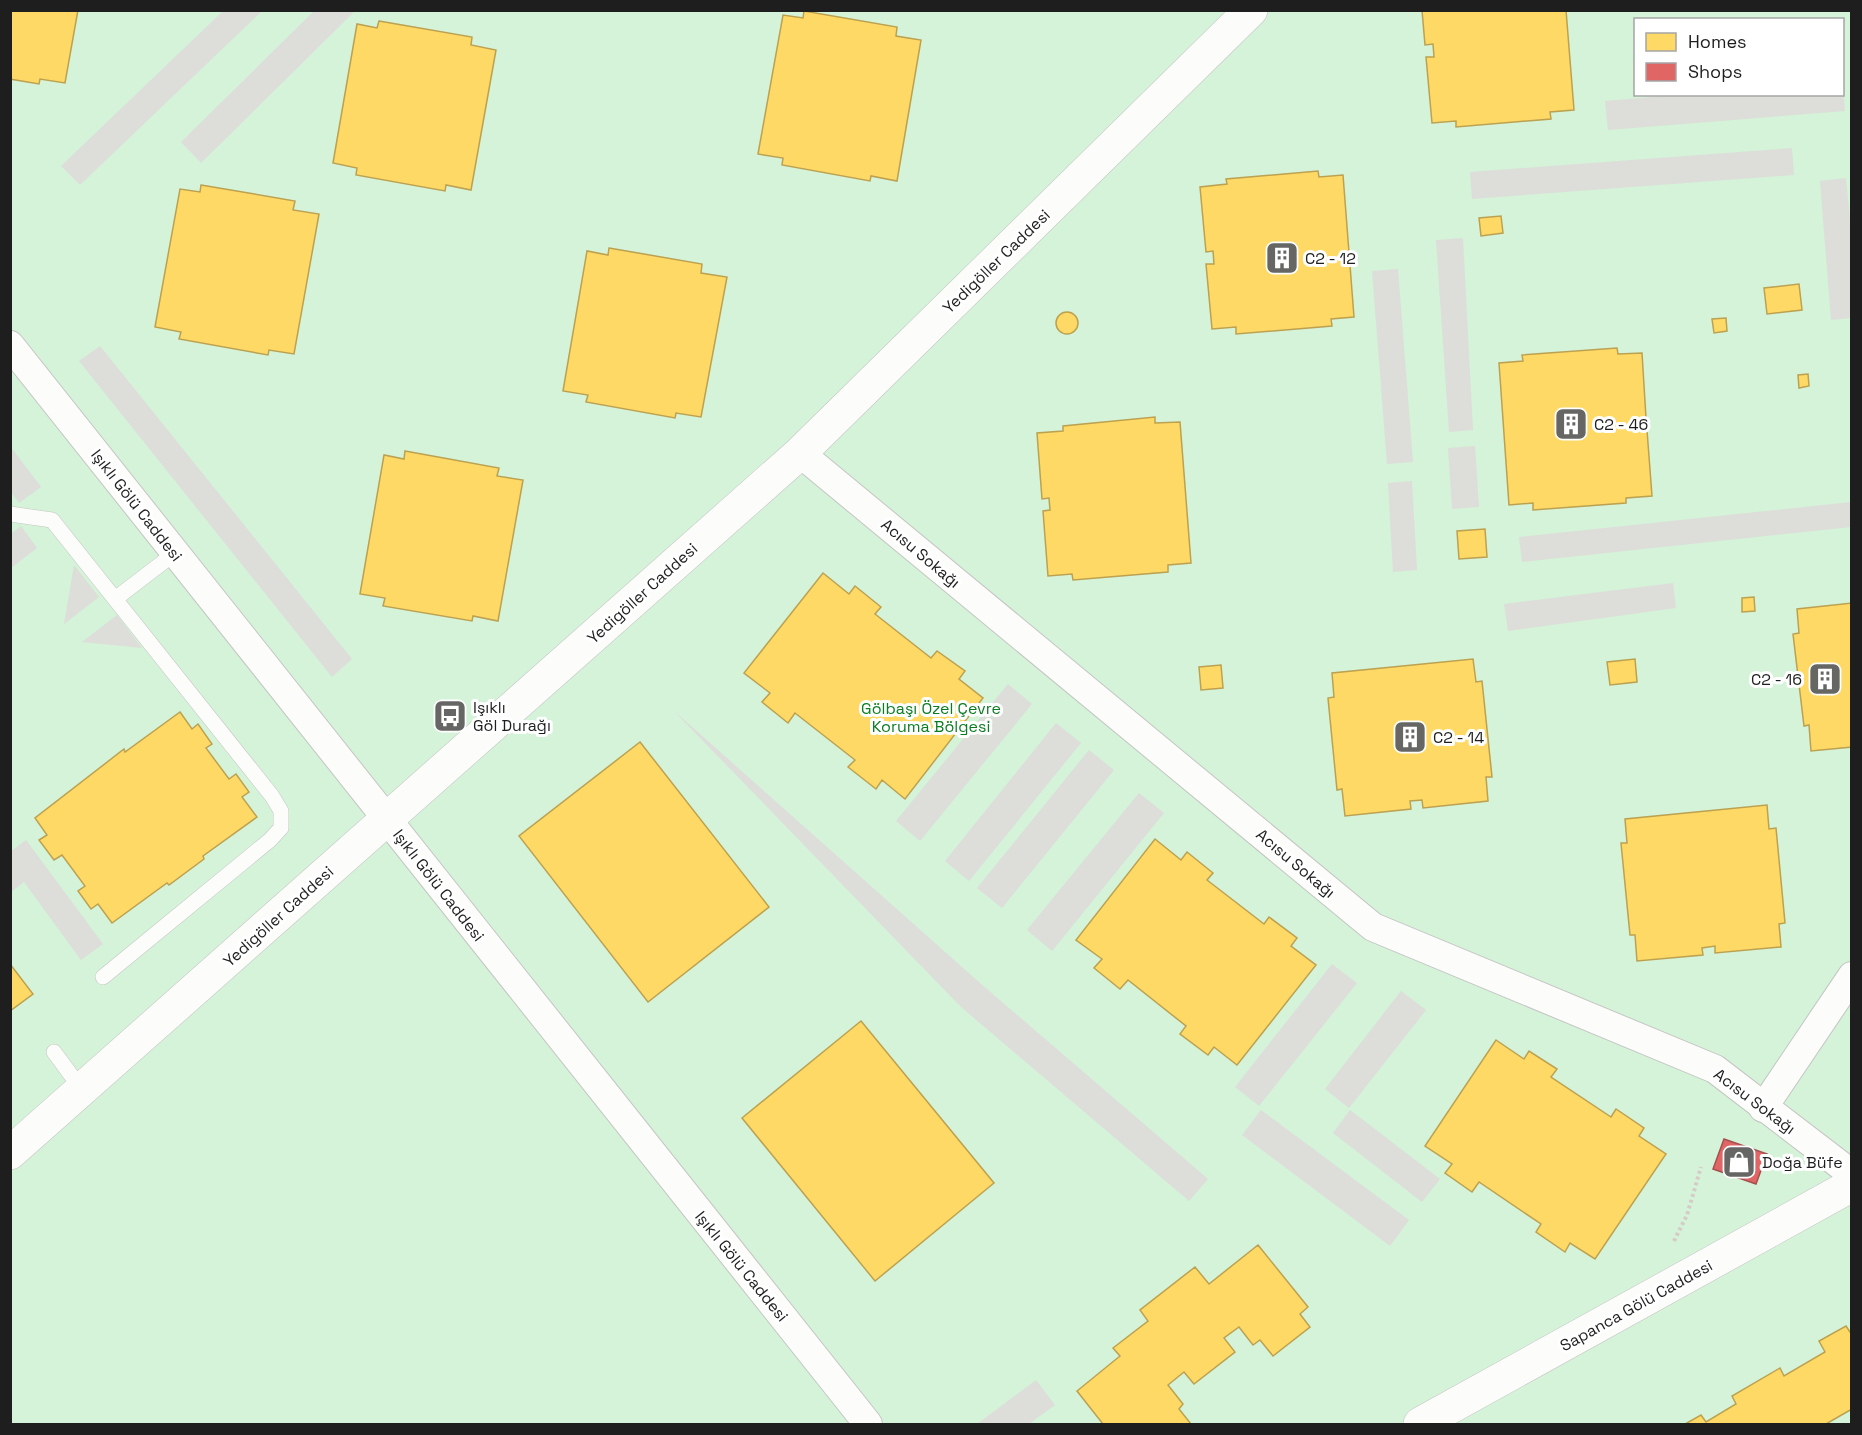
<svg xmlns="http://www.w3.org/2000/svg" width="1862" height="1435" font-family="'Space Grotesk',sans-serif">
	<rect width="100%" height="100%" fill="#ecece7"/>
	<!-- park -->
	<path fill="#d4f3d8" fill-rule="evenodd" d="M10 11H1851V1424H11ZM1636 20H1842V94H1636Z"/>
	<!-- parking -->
	<g fill="#ddddda">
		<polygon points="223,11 262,11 80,185 61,166"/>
		<polygon points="314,11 355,11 201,163 181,142"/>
		<polygon points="1843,87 1845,111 1608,130 1605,101 1685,94 1842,94"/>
		<polygon points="1792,148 1794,175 1472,199 1470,172"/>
		<polygon points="1846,178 1852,241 1851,318 1831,320 1820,181"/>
		<polygon points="1463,238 1473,430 1449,432 1436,240"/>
		<polygon points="1398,269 1413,462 1387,464 1372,271"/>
		<polygon points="100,346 352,659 332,677 79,361"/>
		<polygon points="10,446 41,487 19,503 11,492"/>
		<polygon points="1475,446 1479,507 1452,509 1448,448"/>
		<polygon points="1412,481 1417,570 1393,572 1388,483"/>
		<polygon points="1851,502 1851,527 1522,562 1519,537"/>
		<polygon points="21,526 37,548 11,568 11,534"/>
		<polygon points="74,565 99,597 64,624"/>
		<polygon points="1673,583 1676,608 1508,631 1504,604"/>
		<polygon points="117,615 142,648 82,642"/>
		<polygon points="1008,684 1032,704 920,841 896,821"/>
		<polygon points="673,710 980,983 1208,1179 1189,1201 961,1007"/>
		<polygon points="1056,723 1081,743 969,881 945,861"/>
		<polygon points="1089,750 1114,770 1002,908 977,888"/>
		<polygon points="1139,793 1164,813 1052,951 1027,930"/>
		<polygon points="26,840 103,944 81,960 24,882 11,892 11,851"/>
		<polygon points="1332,964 1357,983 1259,1106 1235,1087"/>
		<polygon points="1401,991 1426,1010 1349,1108 1325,1089"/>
		<polygon points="1261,1110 1409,1220 1390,1246 1242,1135"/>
		<polygon points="1350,1110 1440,1179 1422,1202 1333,1133"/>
		<polygon points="1036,1380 1055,1405 1029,1424 977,1424"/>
	</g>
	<!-- homes -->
	<g fill="#ffd966" stroke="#bca150" stroke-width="1.5">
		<polygon points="10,10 78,10 65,83 40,79 39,84 10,79"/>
		<polygon points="1422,10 1566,10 1574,110 1550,112 1551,119 1456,127 1456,121 1432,123 1426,57 1434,57 1433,44 1425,45"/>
		<polygon points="804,11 897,27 896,36 921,40 897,181 871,176 870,181 782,165 783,158 758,154 783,15 803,18"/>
		<polygon points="379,21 472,37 471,45 496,50 471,190 446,185 445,191 356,175 357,168 333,163 357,24 377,28"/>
		<polygon points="1318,171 1319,177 1343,175 1354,317 1331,319 1332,326 1236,334 1236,327 1212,329 1206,264 1214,264 1213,251 1206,252 1200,187 1227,184 1226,179"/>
		<polygon points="201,185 295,201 293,210 319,214 294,354 269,350 268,355 179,339 181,332 155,327 180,189 200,192"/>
		<polygon points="1501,216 1503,233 1481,236 1479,218"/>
		<polygon points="609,248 702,264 701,273 727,277 701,417 676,413 675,418 586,402 588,395 563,391 587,251 608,255"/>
		<polygon points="1799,284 1802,310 1767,314 1764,288"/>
		<circle cx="1067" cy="323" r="11"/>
		<polygon points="1726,318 1727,331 1714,333 1712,319"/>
		<polygon points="1617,348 1618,354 1642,353 1646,418 1639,418 1640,431 1647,430 1652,496 1626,498 1626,503 1533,510 1533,503 1509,505 1499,363 1523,361 1522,355"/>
		<polygon points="1808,374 1809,386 1799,388 1798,375"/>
		<polygon points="1155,417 1155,423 1180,422 1191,563 1168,565 1168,572 1073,580 1072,574 1048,576 1043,511 1050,510 1049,498 1042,499 1037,433 1063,431 1063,426"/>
		<polygon points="405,451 499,468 497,476 523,480 498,621 473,616 472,621 383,606 385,598 360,594 384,455 404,459"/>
		<polygon points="1485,529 1487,557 1459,559 1457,531"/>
		<polygon points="823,573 849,594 855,586 881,607 875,614 931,658 937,651 965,671 959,679 983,698 905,799 882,780 876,789 848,767 855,760 795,713 788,723 762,702 770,693 744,673"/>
		<polygon points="1754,597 1755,611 1742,612 1742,598"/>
		<polygon points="1852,603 1852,747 1811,751 1809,725 1804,726 1793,634 1799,633 1797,609"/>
		<polygon points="1473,659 1476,682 1482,681 1492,777 1486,777 1488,801 1423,808 1422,800 1410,801 1411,809 1345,816 1342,789 1337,790 1328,698 1334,697 1332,673"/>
		<polygon points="1635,659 1637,682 1610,685 1607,662"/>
		<polygon points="1221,665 1223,688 1201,690 1199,667"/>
		<polygon points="180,712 192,729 198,724 212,744 206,748 229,779 236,774 249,792 242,797 257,817 203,856 204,859 169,885 167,883 112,923 98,904 91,909 78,891 85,886 62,855 54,860 39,840 47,835 35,818 124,749 125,752"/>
		<polygon points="640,742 769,907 648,1002 519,836"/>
		<polygon points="1767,805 1769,829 1776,828 1785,923 1779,924 1781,947 1715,953 1715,946 1702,948 1703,955 1637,961 1635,935 1630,935 1621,843 1627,843 1625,819"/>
		<polygon points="1155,839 1181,860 1187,852 1213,873 1207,880 1264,924 1269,917 1297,938 1291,946 1316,965 1237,1065 1214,1047 1208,1055 1180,1034 1186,1026 1128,980 1120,989 1094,968 1102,959 1076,940"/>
		<polygon points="10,964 33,994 10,1011"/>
		<polygon points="861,1021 994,1183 875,1281 742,1118"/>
		<polygon points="1496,1040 1524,1059 1529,1051 1557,1069 1551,1077 1611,1117 1616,1109 1644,1128 1639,1136 1666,1154 1595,1259 1570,1243 1565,1252 1536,1232 1541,1224 1479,1182 1472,1192 1445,1173 1452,1164 1425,1146"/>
		<polygon points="1258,1245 1308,1307 1300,1314 1310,1327 1273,1356 1260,1340 1253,1345 1239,1327 1224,1338 1235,1352 1194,1384 1184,1372 1168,1385 1183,1404 1179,1409 1191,1424 1103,1424 1077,1391 1120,1356 1113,1348 1148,1321 1140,1310 1195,1267 1209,1284"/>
		<polygon points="1846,1326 1852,1335 1852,1409 1826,1424 1685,1424 1701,1415 1706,1422 1736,1404 1732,1396 1780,1368 1784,1376 1825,1352 1819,1341"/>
	</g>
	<!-- shops -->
	<polygon fill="#e06666" stroke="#a65050" stroke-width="1.5" points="1724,1139 1767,1154 1756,1184 1713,1169"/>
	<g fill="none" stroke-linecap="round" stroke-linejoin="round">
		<!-- service casing -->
		<g stroke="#c5c5c3" stroke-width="16">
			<g id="service">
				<polyline points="10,514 52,520 272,796 281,811 281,828 270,840 103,977"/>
				<polyline points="115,599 175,553"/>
				<polyline points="54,1052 82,1090"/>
			</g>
		</g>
		<!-- minor casing -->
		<g stroke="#c5c5c3" stroke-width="30">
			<g id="minor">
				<polyline points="10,345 868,1424"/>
				<polyline points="800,453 1373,927 1715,1069 1852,1174"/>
				<polyline points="1763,1108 1852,976"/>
			</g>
		</g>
		<!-- tertiary casing -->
		<g stroke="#c5c5c3" stroke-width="34">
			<g id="tertiary">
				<polyline points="10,1153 800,453 1251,10"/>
				<polyline points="1420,1424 1852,1185"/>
			</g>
		</g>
		<!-- path -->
		<polyline stroke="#d6cbc7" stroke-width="4" stroke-dasharray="3 3" stroke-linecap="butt" points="1674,1241 1687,1215 1701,1167"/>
		<!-- service -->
		<use href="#service" stroke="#fcfcfb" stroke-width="15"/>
		<!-- minor -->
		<use href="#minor" stroke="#fcfcfb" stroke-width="28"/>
		<!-- tertiary -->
		<use href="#tertiary" stroke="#fcfcfb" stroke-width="33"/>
	</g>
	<!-- icons -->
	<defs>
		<g id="building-square" transform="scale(1.725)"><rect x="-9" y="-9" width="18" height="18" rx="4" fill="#666664" stroke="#fff"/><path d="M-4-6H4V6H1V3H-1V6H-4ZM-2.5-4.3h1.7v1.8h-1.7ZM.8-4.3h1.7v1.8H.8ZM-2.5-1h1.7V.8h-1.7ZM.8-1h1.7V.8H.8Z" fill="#fff"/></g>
		<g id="bus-square" transform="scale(1.725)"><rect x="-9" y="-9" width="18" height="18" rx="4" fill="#666664" stroke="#fff"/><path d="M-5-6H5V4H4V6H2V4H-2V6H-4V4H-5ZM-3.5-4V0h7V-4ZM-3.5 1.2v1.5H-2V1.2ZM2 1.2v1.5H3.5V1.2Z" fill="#fff"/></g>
		<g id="shop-square" transform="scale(1.725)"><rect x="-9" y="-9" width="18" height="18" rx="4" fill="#666664" stroke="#fff"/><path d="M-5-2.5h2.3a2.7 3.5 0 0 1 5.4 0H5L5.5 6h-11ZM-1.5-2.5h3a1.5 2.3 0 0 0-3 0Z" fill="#fff"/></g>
	</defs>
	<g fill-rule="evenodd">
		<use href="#building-square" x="1282" y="258"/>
		<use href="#building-square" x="1571" y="424"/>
		<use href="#building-square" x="1825" y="679"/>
		<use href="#bus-square" x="450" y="716"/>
		<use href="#building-square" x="1410" y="737"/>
		<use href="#shop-square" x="1739" y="1162"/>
	</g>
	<g text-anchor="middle" stroke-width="6" stroke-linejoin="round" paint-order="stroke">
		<!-- poi labels -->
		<g font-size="16" fill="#1e1e1e" stroke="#fff" text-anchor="start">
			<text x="1305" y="264">C2 - 12</text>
			<text x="1594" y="430">C2 - 46</text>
			<text x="1802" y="685" text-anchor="end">C2 - 16</text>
			<text x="473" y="713">Işıklı<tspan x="473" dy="18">Göl Durağı</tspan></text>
			<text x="1433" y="743">C2 - 14</text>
			<text x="1762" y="1168">Doğa Büfe</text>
		</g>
		<!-- street labels -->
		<g font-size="16" fill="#1e1e1e" stroke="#fff">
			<text transform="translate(996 261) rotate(-44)" y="6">Yedigöller Caddesi</text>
			<text transform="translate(137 505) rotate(52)" y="6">Işıklı Gölü Caddesi</text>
			<text transform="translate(921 553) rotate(40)" y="6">Acısu Sokağı</text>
			<text transform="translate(642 593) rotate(-42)" y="6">Yedigöller Caddesi</text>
			<text transform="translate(1296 863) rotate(40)" y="6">Acısu Sokağı</text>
			<text transform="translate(439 885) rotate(52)" y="6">Işıklı Gölü Caddesi</text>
			<text transform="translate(278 916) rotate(-42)" y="6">Yedigöller Caddesi</text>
			<text transform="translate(1755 1101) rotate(37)" y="6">Acısu Sokağı</text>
			<text transform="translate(742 1266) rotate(51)" y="6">Işıklı Gölü Caddesi</text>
			<text transform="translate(1636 1305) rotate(-29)" y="6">Sapanca Gölü Caddesi</text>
		</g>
		<!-- park labels -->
		<g font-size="16" fill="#0c7c23" stroke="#fff">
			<text x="931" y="714">Gölbaşı Özel Çevre<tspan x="931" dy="18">Koruma Bölgesi</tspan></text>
		</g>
	</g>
	<!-- border -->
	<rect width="1862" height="1435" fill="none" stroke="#1e1e1e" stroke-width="24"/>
	<!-- legend -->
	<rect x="1634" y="18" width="210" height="78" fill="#ffffff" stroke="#a5a5a5" stroke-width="1.5"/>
	<rect x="1646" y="33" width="30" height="18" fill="#ffd966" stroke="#a5a5a5" stroke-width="1.5"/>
	<text x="1688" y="48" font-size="18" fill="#1e1e1e">Homes</text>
	<rect x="1646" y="63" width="30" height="18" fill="#e06666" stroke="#a5a5a5" stroke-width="1.5"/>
	<text x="1688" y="78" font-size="18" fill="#1e1e1e">Shops</text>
</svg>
